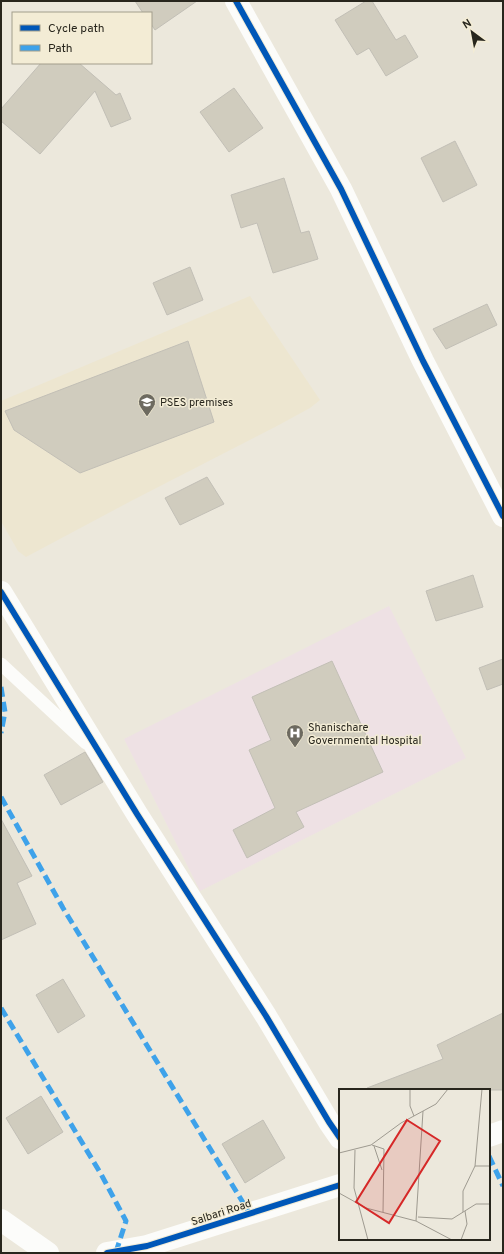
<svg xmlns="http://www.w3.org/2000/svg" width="504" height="1254" font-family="Overpass,sans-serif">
	<rect width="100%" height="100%" fill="#ece8dc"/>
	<!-- built -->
	<polygon fill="#ede6d0" points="250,296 320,400 310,408 277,426 131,501 26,557 18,551 1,521 1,401"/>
	<!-- medical -->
	<polygon fill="#eee1e4" points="389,606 466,758 200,891 124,739"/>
	<!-- building -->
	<g fill="#d0ccbe" stroke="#c2bfb6">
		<polygon points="135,1 197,1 155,30 151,24 151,13 143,13"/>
		<polygon points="366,1 372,1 396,40 405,35 418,57 386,76 369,48 357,55 335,20"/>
		<polygon points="41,63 79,63 116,95 120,93 131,119 111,127 95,91 40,154 1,121 1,109"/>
		<polygon points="234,88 263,128 229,152 200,112"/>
		<polygon points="455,141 477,185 443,202 421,158"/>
		<polygon points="284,178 301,233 309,231 318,259 273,273 257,223 241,228 231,195"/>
		<polygon points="190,267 203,300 167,315 153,283"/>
		<polygon points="487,304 497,325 446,349 433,329"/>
		<polygon points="188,341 214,422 80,473 14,430 5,411"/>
		<polygon points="207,477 224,504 180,525 165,498"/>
		<polygon points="473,575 483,607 436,621 426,591"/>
		<polygon points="503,659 503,684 487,690 479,668"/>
		<polygon points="332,661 383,772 296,812 304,827 247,858 233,830 275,808 249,750 271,740 252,697"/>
		<polygon points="85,752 103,782 61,805 44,775"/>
		<polygon points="1,819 32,876 17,883 36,924 1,940"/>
		<polygon points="63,979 85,1016 58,1033 36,995"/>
		<polygon points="503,1013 503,1090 367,1090 367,1088 443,1059 437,1045"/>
		<polygon points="41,1096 63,1132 28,1154 6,1118"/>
		<polygon points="263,1120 285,1158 245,1183 222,1144"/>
	</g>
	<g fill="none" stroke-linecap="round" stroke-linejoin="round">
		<!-- service -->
		<polyline stroke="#fcfcfa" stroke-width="13" points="1,664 86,743"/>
		<!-- minor -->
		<g stroke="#fcfcfa" stroke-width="22">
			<polyline points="236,1 341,189 423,361 503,516"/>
			<polyline points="1,592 137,814 266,1016 329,1122 340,1138"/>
			<polyline points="1,1220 48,1253"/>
		</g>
		<!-- tertiary -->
		<g stroke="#fcfcfa" stroke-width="22">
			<polyline points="489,1136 503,1131"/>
			<polyline points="107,1253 147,1246 340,1185"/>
		</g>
		<!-- quiet -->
		<g stroke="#3ea2ea" stroke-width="5" stroke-dasharray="10 5" stroke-linecap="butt">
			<polyline points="1,687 5,712 1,733"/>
			<polyline points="1,797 63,908 250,1214"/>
			<polyline points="1,1008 101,1174 126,1221 116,1252"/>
			<polyline points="489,1156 503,1186"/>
		</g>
		<!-- cycleway casing -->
		<g stroke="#f3ecd5" stroke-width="8">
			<g id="cycleway">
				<polyline points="236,1 341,189 423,361 503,516"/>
				<polyline points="1,592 137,814 266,1016 329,1122 340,1138"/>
				<polyline points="107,1253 147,1246 340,1185"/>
			</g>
		</g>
		<!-- cycleway -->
		<use href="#cycleway" stroke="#0057b8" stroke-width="6"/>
	</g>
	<!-- icons -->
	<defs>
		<g id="school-pin" transform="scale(0.9)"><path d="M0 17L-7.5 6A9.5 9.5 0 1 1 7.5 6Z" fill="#6d6a60" stroke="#f3ecd5"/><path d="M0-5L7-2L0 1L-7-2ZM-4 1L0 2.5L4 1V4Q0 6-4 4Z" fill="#fff"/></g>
		<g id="hospital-pin" transform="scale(0.9)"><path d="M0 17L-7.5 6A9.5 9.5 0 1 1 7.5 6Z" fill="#6d6a60" stroke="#f3ecd5"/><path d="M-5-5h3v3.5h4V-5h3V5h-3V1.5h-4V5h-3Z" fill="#fff"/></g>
	</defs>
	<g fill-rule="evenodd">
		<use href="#school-pin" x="147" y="402"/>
		<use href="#hospital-pin" x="295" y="733"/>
	</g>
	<g text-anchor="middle" stroke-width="3" stroke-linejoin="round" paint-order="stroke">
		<!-- poi labels -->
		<g font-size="11" fill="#28261d" stroke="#f3ecd5" text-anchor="start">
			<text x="160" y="406">PSES premises</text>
			<text x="308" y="731">Shanischare<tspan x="308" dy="13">Governmental Hospital</tspan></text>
		</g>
		<!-- street labels -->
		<g font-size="11" fill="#28261d" stroke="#f3ecd5">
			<text transform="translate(221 1212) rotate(-18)" y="4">Salbari Road</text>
		</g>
	</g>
	<!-- overview -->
	<g transform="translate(339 1089)">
		<rect width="151" height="151" fill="#ece8dc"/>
		<path fill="none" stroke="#9e9a90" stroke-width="1" d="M71 0V17L75 27M33 56 45 60 44 123M35 57 43 81M16 61 15 99 29 151M0 64 32 56 62 34 97 15 109 0M136 77H151M0 104 27 119 77 132 113 151M124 123V102L136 77 143 0M79 128 113 130 137 115H151M77 132 84 22M122 151 128 135 126 122"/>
		<path fill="#d62828" fill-opacity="0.15" stroke="#d62828" stroke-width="2" d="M68 31 101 52 50 134 17 113Z"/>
		<rect width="151" height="151" fill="none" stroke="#28261d" stroke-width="2"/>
	</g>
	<!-- border -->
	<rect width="504" height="1254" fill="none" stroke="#28261d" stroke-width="4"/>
	<!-- legend -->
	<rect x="12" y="12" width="140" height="52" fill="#f3ecd5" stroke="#a29d8b"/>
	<rect x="20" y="25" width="20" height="6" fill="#0057b8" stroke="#a29d8b"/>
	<text x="48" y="32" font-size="12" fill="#28261d">Cycle path</text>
	<rect x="20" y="45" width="20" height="6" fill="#3ea2ea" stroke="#a29d8b"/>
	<text x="48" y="52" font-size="12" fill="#28261d">Path</text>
	<!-- north arrow -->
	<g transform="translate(472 32) rotate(328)" stroke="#f3ecd5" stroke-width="3" paint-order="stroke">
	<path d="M0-3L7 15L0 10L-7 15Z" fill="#28261d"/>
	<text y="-6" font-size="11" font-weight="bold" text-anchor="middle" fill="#28261d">N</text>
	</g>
</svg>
